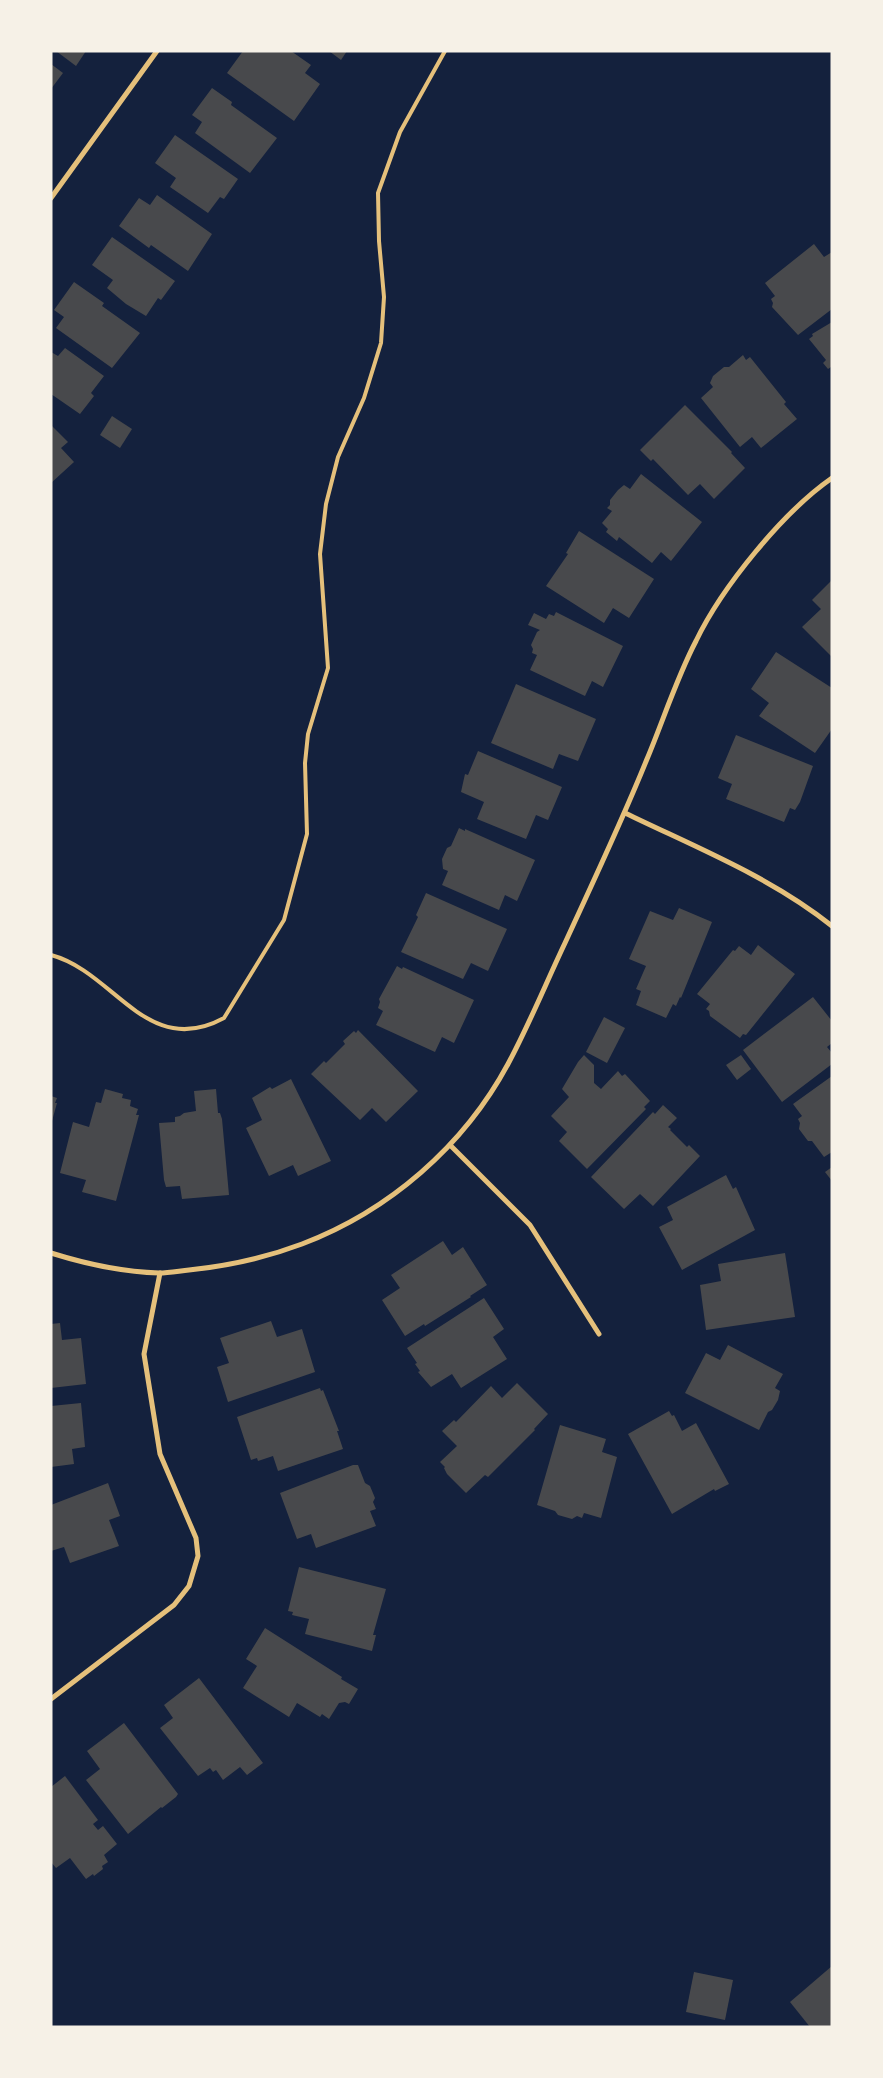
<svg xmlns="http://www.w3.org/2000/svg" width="883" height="2078" font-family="Arial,sans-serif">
	<rect width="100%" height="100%" fill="#14213d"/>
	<!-- building -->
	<g fill="#48494c">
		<polygon points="56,51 86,51 76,66"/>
		<polygon points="243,51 291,51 311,65 305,73 320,84 294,121 227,73"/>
		<polygon points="329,51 347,51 341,60"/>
		<polygon points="51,64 63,73 51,89"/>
		<polygon points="212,88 232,102 231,105 277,138 250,173 195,133 202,122 192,115"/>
		<polygon points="175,135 238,179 224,199 220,197 208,213 170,187 176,178 155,163"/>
		<polygon points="157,195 212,234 188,271 151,245 149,248 119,226 139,198 150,205"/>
		<polygon points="112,237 175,281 161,300 158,298 146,316 126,304 107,288 113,280 92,265"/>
		<polygon points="814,244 824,257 832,252 832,309 798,335 772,307 773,303 771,299 775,296 765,283"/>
		<polygon points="74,282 104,303 102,306 140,333 112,368 56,328 64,317 54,310"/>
		<polygon points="832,322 832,368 831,367 828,369 823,363 826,360 809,339 813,336 812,334"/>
		<polygon points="65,348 104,376 91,393 94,396 80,414 51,394 51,352 58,356"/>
		<polygon points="743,355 746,360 750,357 786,402 784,404 797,419 761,448 752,437 740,447 701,398 713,387 710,383 713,376 724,367 729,367"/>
		<polygon points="685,405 732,452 731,453 745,468 714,499 700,484 688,495 653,459 651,461 640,450"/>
		<polygon points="112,416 132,429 120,448 100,435"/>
		<polygon points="51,425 68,442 61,448 74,462 51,483"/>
		<polygon points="641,474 702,522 671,561 661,552 652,563 619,537 617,541 606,532 608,529 602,523 612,511 607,508 610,505 610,500 618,490 624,485 630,489"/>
		<polygon points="579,531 654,579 629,618 613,608 604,623 546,586 568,554 566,553"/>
		<polygon points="832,580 832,657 802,627 821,609 812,600"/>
		<polygon points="556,612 623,646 603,687 592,681 585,696 530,670 537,655 532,653 533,649 531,645 537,632 540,630 528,625 534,613 546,619 549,614 554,616"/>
		<polygon points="776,652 832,688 832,729 815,753 759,716 769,703 751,689"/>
		<polygon points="516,684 596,719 578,761 559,754 553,769 491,743"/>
		<polygon points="736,735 813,766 800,802 795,810 790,808 784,822 726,799 732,784 718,778"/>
		<polygon points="478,751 562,787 548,820 536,815 526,839 477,819 484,802 461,792 465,774 468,775"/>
		<polygon points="459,828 465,831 465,829 535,860 517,901 505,895 499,910 442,885 448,871 443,869 442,859 447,848 451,846"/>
		<polygon points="426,893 507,929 488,971 471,963 463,979 401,952 418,917 416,915"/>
		<polygon points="679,908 712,922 681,998 680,997 676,1006 673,1004 666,1018 636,1005 641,991 636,989 646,966 629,959 650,911 673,920"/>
		<polygon points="758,945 795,974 746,1035 743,1034 740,1038 710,1016 709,1011 706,1009 710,1004 697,994 733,950 735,951 739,946 751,955"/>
		<polygon points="397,966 402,969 403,967 474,1000 454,1043 442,1037 435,1052 376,1025 383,1011 378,1008 380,1002 379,999"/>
		<polygon points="813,997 832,1021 832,1043 827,1047 832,1053 832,1064 782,1102 743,1050"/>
		<polygon points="604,1017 625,1028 607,1063 586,1052"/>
		<polygon points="358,1030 418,1091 386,1122 372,1108 360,1120 311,1074 324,1061 326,1063 345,1044 343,1041 354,1031 356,1033"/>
		<polygon points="584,1055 594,1065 594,1083 601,1089 618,1071 622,1076 625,1074 650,1101 644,1107 646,1109 587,1169 559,1141 567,1132 551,1116 569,1097 562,1089 578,1062"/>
		<polygon points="741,1055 751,1069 737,1080 726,1065"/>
		<polygon points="832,1076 832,1152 824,1157 812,1141 808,1141 799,1129 800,1123 798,1119 802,1116 793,1104"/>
		<polygon points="291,1079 331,1161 298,1176 293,1165 269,1176 246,1128 262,1120 252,1098 270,1087 272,1089"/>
		<polygon points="105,1089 123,1094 122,1098 131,1100 130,1106 138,1109 136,1115 139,1115 116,1201 82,1192 86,1180 60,1173 73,1122 89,1127 96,1102 101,1103"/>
		<polygon points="216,1089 218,1113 220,1113 222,1119 229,1195 182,1199 180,1186 166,1187 164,1180 159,1123 175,1122 175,1117 180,1116 184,1113 196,1111 194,1091"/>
		<polygon points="51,1096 57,1098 55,1103 57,1103 52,1121"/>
		<polygon points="663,1105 677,1118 668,1127 671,1129 670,1130 687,1147 689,1145 700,1156 653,1206 640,1194 624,1209 591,1177 653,1112 655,1114"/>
		<polygon points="832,1167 832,1181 825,1172"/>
		<polygon points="726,1175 733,1189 736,1187 755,1230 682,1270 659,1227 673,1220 667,1207"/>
		<polygon points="443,1241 452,1255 463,1247 487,1285 470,1296 471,1297 425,1326 424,1324 405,1336 382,1300 400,1288 391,1275"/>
		<polygon points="785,1253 795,1317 706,1330 700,1285 721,1281 718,1264"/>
		<polygon points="484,1298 504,1329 493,1337 507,1359 461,1388 452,1374 431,1387 418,1372 420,1371 415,1364 417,1363 407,1348"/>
		<polygon points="271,1321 277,1337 302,1329 315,1372 228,1402 217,1367 229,1363 220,1338"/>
		<polygon points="60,1323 62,1340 81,1338 86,1384 51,1388 51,1324"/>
		<polygon points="728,1345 783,1374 775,1388 780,1391 778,1400 772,1410 768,1412 759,1430 685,1393 706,1353 720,1360"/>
		<polygon points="517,1383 548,1414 534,1429 535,1430 488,1477 485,1475 466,1493 447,1474 444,1468 445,1467 440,1462 457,1446 442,1431 454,1420 456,1422 491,1386 502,1398"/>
		<polygon points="320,1388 321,1391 323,1390 339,1431 337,1431 343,1449 278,1471 273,1456 258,1461 257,1458 251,1460 237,1417"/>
		<polygon points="81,1403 85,1447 72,1449 74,1464 51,1467 51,1406"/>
		<polygon points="669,1411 672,1416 674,1415 682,1431 696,1423 729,1484 715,1491 714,1489 672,1514 628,1434"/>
		<polygon points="560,1425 606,1439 602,1452 617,1457 601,1518 584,1513 582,1518 577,1516 572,1519 558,1515 555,1511 537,1505"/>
		<polygon points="353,1465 358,1465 365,1483 370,1486 375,1498 373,1502 376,1509 370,1511 376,1526 316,1548 311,1534 297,1539 280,1493"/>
		<polygon points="108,1483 120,1516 109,1520 119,1546 70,1563 64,1547 51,1551 51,1505"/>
		<polygon points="299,1567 386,1589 373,1635 376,1635 372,1651 305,1634 309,1619 292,1615 293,1612 288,1611"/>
		<polygon points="265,1628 342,1677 341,1679 358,1689 349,1704 345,1702 339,1703 329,1719 322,1714 320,1717 297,1703 289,1717 243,1688 257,1666 246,1659"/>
		<polygon points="199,1678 263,1763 247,1775 240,1767 223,1780 216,1770 213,1772 210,1768 198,1776 160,1728 173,1718 164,1705"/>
		<polygon points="124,1723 178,1794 176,1797 162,1808 161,1807 128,1834 86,1780 100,1769 87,1751"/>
		<polygon points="65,1776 98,1820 93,1824 98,1830 103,1826 117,1844 104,1855 108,1862 102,1866 103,1869 94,1876 93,1874 86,1879 70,1858 56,1868 51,1862 51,1787"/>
		<polygon points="832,1966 832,2027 810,2027 790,2002"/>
		<polygon points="694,1972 733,1980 725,2020 686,2012"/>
	</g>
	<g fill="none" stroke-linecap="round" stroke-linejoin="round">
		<!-- service -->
		<path stroke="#e5c07b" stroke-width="4" d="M51 955C115 972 147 1060 224 1018L284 920 307 834 305 763 308 734 328 668 320 554 326 504 338 457 364 398 381 343 384 297 379 241 378 193 400 132 445 51"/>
		<!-- minor -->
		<g stroke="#e5c07b" stroke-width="5">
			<polyline points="51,198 157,51"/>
			<path d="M625 813C695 847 771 877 832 926"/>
			<polyline points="450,1145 530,1225 599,1334"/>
			<path d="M51 1253C86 1264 122 1272 159 1273 169 1273 179 1271 189 1270 228 1266 265 1258 302 1244 389 1211 464 1146 508 1064 529 1025 546 983 565 943 593 882 622 821 647 759 663 721 677 677 696 641 722 587 783 512 832 478"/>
			<polyline points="51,1699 174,1605 189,1586 198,1556 196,1538 160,1454 144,1354 160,1273"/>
		</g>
	</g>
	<!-- border -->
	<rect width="883" height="2078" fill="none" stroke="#f6f1e7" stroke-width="105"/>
</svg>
